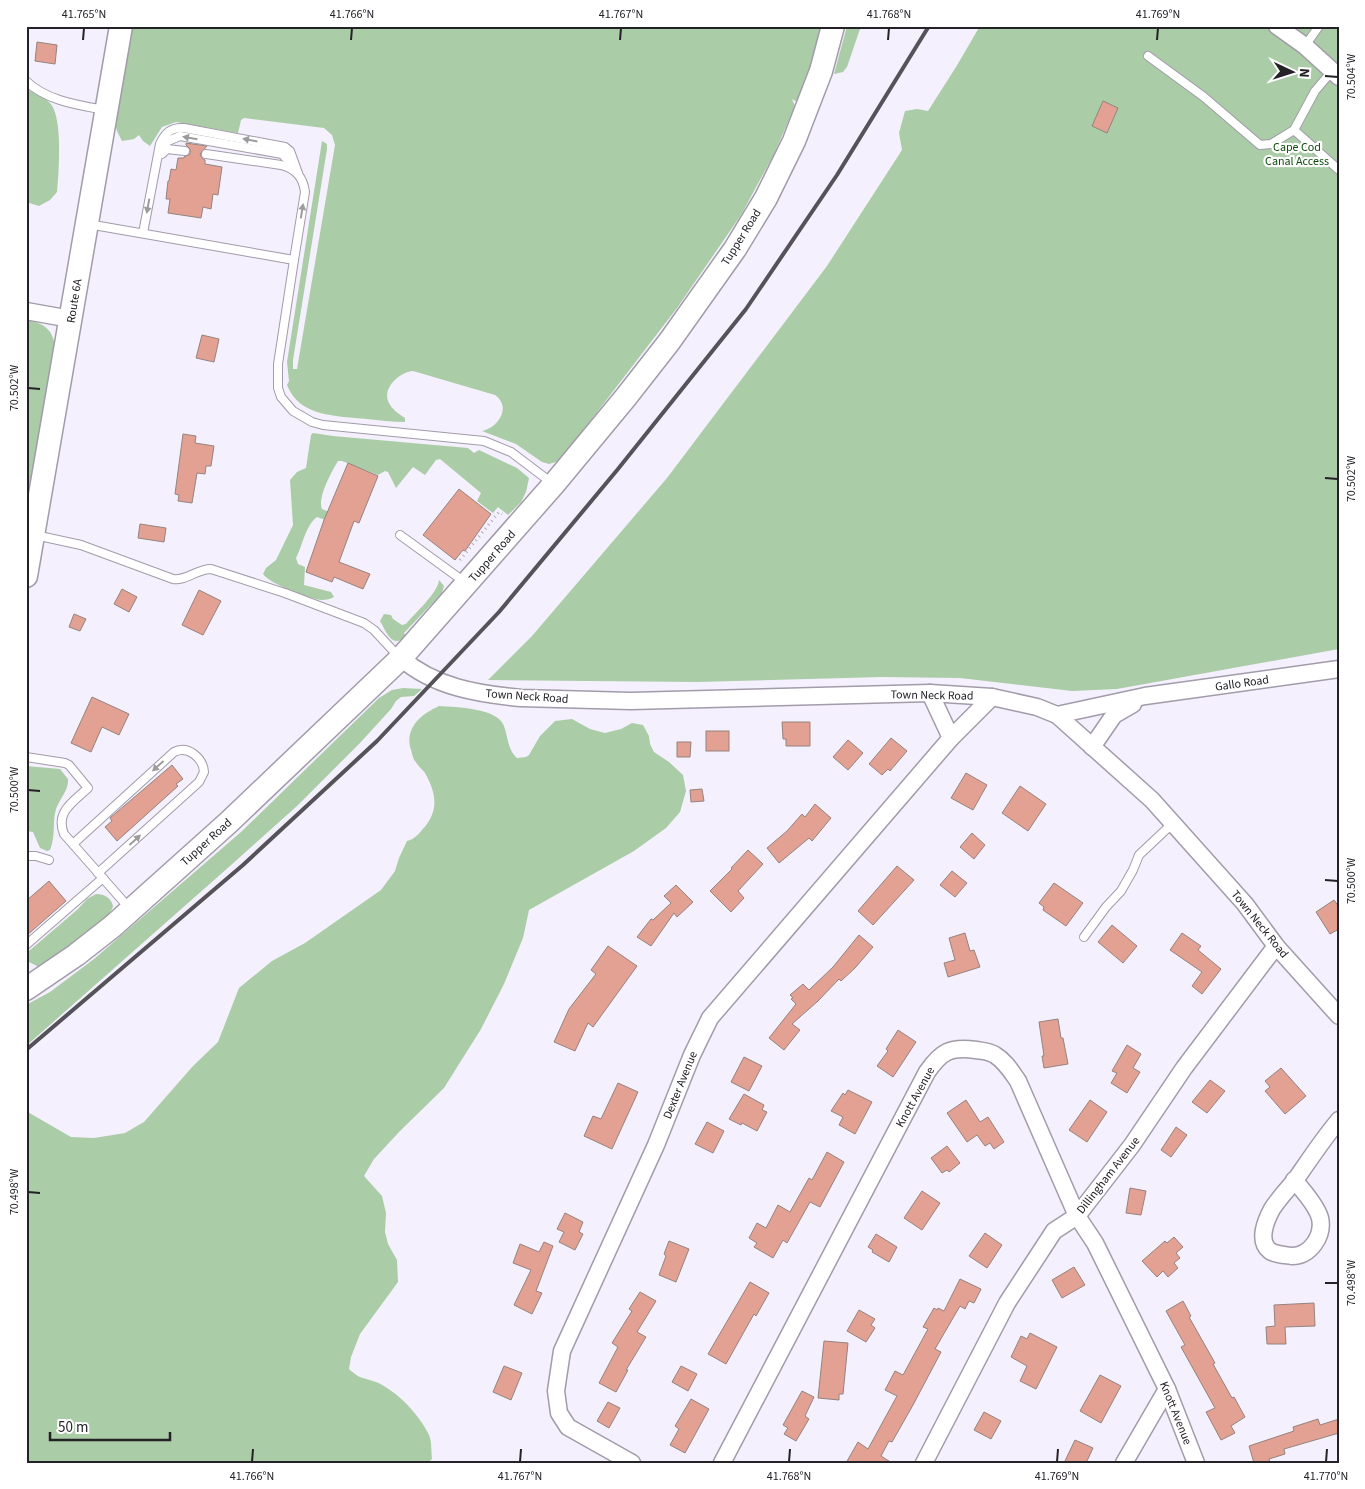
<svg xmlns="http://www.w3.org/2000/svg" width="1365" height="1489" font-family="'Source Sans 3',sans-serif">
	<rect width="100%" height="100%" fill="#f5f0fd"/>
	<!-- green -->
	<g fill="#aacca6">
		<path d="M130 26H824L800 101 797 102 792 99 795 106 774 154 741 215 677 308 568 450V452L559 461 549 464 542 462 516 444 482 431C498 428 512 407 495 395L413 371C400 372 383 387 388 401 391 409 399 414 405 418V422C392 422 379 420 367 419 337 416 299 417 287 385L289 381 287 362 322 141 327 144V149L293 360V369H297L335 145 332 135 324 128 244 118 241 120 238 133 176 122 162 127 150 146 143 141 139 135 134 139 122 141 117 131 114 119Z"/>
		<polygon points="847,26 861,26 847,67 843,72 834,74"/>
		<polygon points="980,26 1339,26 1339,649 1117,689 1072,691 960,678 882,677 697,682 488,680 532,636 667,478 827,266 902,150 899,133 905,111 917,109 928,111 956,67"/>
		<path d="M26 89C34 93 44 97 50 103 63 116 59 173 57 192L50 200 39 206 26 202Z"/>
		<path d="M26 320C43 323 52 328 55 346L26 522Z"/>
		<path d="M313 433 333 436 468 448 474 453 479 450 517 468 529 478 526 492 521 502 508 515 498 507 493 513 477 501 481 493 440 459 436 460 425 475 413 467 396 488 388 472 385 471 378 475 342 461H338C332 471 317 498 322 509L334 514 331 522 317 517C305 526 303 545 296 558L298 564 305 567 304 585 331 592 334 597C331 599 326 600 322 600 309 599 270 584 263 574L266 568 276 560 293 525 290 480 297 472 306 468 311 435Z"/>
		<path d="M439 580 444 586 442 593 404 633 406 636C392 650 386 631 380 621L384 614 391 615 393 619 402 625 406 624C414 614 438 593 439 580Z"/>
		<polygon points="403,688 422,689 414,696 401,697 396,701 391,709 360,743 297,806 230,866 26,1046 26,1005 50,992 94,959 241,832 379,698 392,690"/>
		<path d="M439 706C456 707 498 708 504 726 508 738 508 750 517 758L526 757 529 755 540 736 555 721 572 719 590 729 605 733 621 729 632 723 643 725 649 736 650 744 654 752 669 762 683 775 686 791 680 812 666 828 634 851 529 910 523 938 504 984 481 1029 444 1088 400 1131 374 1159 364 1176 382 1196 386 1213 385 1232 388 1244 397 1260 398 1282 360 1334 351 1357 349 1369C361 1380 363 1377 376 1382 397 1391 419 1414 429 1435 432 1442 431 1451 432 1459L428 1463H388L377 1461 375 1463H26V1111L71 1137 94 1138 125 1133 144 1122 193 1066 218 1042 239 988 272 961 305 943 381 890 395 871 399 858 407 841C416 839 421 831 427 824 439 807 435 791 425 773 422 769 418 766 415 761 412 757 412 751 410 747 406 726 422 714 439 706Z"/>
		<path d="M26 766 60 769 68 779C69 790 60 798 56 809 52 823 56 835 50 850L47 851 40 848 33 832 26 831Z"/>
		<path d="M96 894C105 894 111 898 113 906 110 922 53 957 39 967L29 962 27 957 29 951 78 909 87 899Z"/>
	</g>
	<!-- building -->
	<g fill="#e2a192" stroke="#94837f">
		<polygon points="37,42 57,45 55,64 35,61"/>
		<polygon points="1103,101 1118,108 1107,133 1092,126"/>
		<polygon points="186,143 207,146 200,154 202,158 205,160 205,164 222,167 218,195 213,194 211,209 203,207 201,218 168,213 170,199 166,199 168,181 169,181 171,169 176,170 178,158 184,158 184,157 190,154 190,149 186,145"/>
		<polygon points="202,335 219,339 214,362 196,358"/>
		<polygon points="183,434 196,436 195,443 214,446 211,466 206,466 205,474 197,473 192,503 178,501 179,495 175,494"/>
		<polygon points="348,463 378,476 359,523 354,521 339,562 370,574 363,589 334,577 332,582 306,572 324,520"/>
		<polygon points="459,489 491,514 465,551 463,550 455,560 423,535"/>
		<polygon points="140,524 166,528 164,542 138,538"/>
		<polygon points="122,589 137,597 129,612 114,604"/>
		<polygon points="199,590 221,601 203,635 182,625"/>
		<polygon points="74,614 86,619 80,631 69,627"/>
		<polygon points="92,697 129,714 119,735 102,727 91,752 71,743"/>
		<polygon points="782,722 810,722 810,746 786,746 786,739 783,739"/>
		<rect x="706" y="731" width="23" height="20"/>
		<polygon points="891,738 907,751 890,771 888,769 882,775 869,764"/>
		<polygon points="848,740 863,753 848,770 833,757"/>
		<polygon points="677,742 691,742 690,757 677,757"/>
		<polygon points="172,765 183,779 176,784 178,786 117,841 105,827 112,821 110,818"/>
		<polygon points="966,773 987,785 973,810 951,798"/>
		<polygon points="1020,786 1046,804 1028,831 1002,813"/>
		<polygon points="702,789 704,801 691,802 690,790"/>
		<polygon points="815,804 831,818 812,841 809,838 779,863 767,848 787,831 802,814 805,817"/>
		<polygon points="972,833 985,845 974,859 960,847"/>
		<polygon points="748,850 763,864 738,891 744,898 731,912 710,891 732,869 731,868"/>
		<polygon points="897,866 914,880 873,925 858,911"/>
		<polygon points="952,871 967,883 955,897 940,885"/>
		<polygon points="49,881 66,901 26,936 26,901"/>
		<polygon points="1054,883 1083,903 1066,926 1043,910 1044,907 1039,903"/>
		<polygon points="676,885 693,902 677,917 674,913 651,946 637,937 651,919 653,920 671,903 664,896"/>
		<polygon points="1334,900 1339,907 1339,929 1330,934 1316,912"/>
		<polygon points="1112,925 1137,946 1123,963 1098,942"/>
		<polygon points="965,933 970,951 974,950 980,967 948,977 944,963 955,960 949,938"/>
		<polygon points="1182,933 1201,946 1198,950 1221,969 1202,994 1192,986 1202,972 1170,950"/>
		<polygon points="859,935 873,947 855,968 841,981 839,979 818,1001 792,1024 800,1030 784,1050 769,1038 796,1004 791,999 793,998 790,995 803,984 809,990 833,967"/>
		<polygon points="608,946 637,966 593,1027 588,1023 575,1051 554,1042 569,1009 596,974 591,970"/>
		<polygon points="1058,1019 1061,1038 1063,1038 1068,1064 1044,1068 1042,1056 1044,1056 1039,1022"/>
		<polygon points="898,1030 916,1042 893,1077 877,1066 888,1051 886,1049"/>
		<polygon points="1127,1045 1141,1054 1133,1068 1140,1072 1127,1093 1111,1083 1117,1073 1112,1071"/>
		<polygon points="744,1057 762,1066 749,1091 731,1082"/>
		<polygon points="1281,1068 1306,1096 1285,1114 1265,1091 1270,1087 1265,1081"/>
		<polygon points="1210,1080 1225,1091 1207,1113 1192,1102"/>
		<polygon points="618,1083 638,1092 612,1149 584,1136 593,1116 601,1119"/>
		<polygon points="848,1090 872,1102 855,1134 839,1125 843,1117 831,1111 843,1093 845,1095"/>
		<polygon points="744,1094 764,1105 762,1110 767,1112 757,1131 742,1123 741,1125 729,1119"/>
		<polygon points="966,1100 980,1122 988,1117 1004,1142 994,1149 990,1143 985,1146 977,1135 967,1142 947,1113"/>
		<polygon points="1090,1100 1107,1112 1087,1142 1069,1130"/>
		<polygon points="707,1122 724,1131 713,1153 695,1144"/>
		<polygon points="1176,1127 1187,1135 1171,1157 1161,1150"/>
		<polygon points="947,1146 960,1163 949,1172 947,1170 942,1173 931,1158"/>
		<polygon points="827,1152 844,1162 820,1207 810,1202 787,1243 783,1240 773,1258 754,1247 757,1243 749,1238 757,1223 766,1228 778,1205 790,1212 809,1178 812,1180"/>
		<polygon points="1130,1188 1146,1191 1141,1215 1126,1213"/>
		<polygon points="922,1191 940,1203 922,1230 904,1218"/>
		<polygon points="565,1213 583,1222 579,1232 583,1234 575,1250 559,1242 564,1232 557,1229"/>
		<polygon points="985,1233 1002,1245 987,1268 969,1256"/>
		<polygon points="876,1234 897,1247 889,1262 872,1252 873,1250 868,1247"/>
		<polygon points="1174,1237 1183,1247 1176,1253 1180,1258 1174,1263 1178,1268 1168,1277 1163,1271 1157,1277 1142,1261 1165,1241 1167,1243"/>
		<polygon points="669,1241 689,1249 676,1282 659,1275 666,1256 664,1254"/>
		<polygon points="544,1242 553,1246 536,1291 542,1293 532,1314 514,1305 531,1270 513,1263 520,1244 539,1252"/>
		<polygon points="1074,1267 1085,1285 1062,1298 1052,1280"/>
		<polygon points="960,1279 981,1289 974,1303 969,1301 965,1309 960,1306 935,1349 941,1352 913,1405 892,1442 889,1441 881,1456 892,1463 846,1463 858,1442 868,1449 897,1396 885,1390 895,1371 903,1375 928,1329 923,1327 934,1308 937,1310 938,1308 944,1311"/>
		<polygon points="750,1282 769,1293 756,1316 754,1314 726,1364 708,1354"/>
		<polygon points="640,1292 656,1301 637,1332 646,1337 626,1370 628,1370 616,1392 599,1383 618,1347 612,1343 632,1311 629,1309"/>
		<polygon points="1183,1301 1191,1316 1189,1317 1215,1363 1213,1364 1232,1398 1234,1397 1245,1417 1231,1426 1235,1433 1221,1440 1206,1412 1215,1408 1181,1347 1185,1345 1166,1311"/>
		<polygon points="1314,1303 1315,1326 1285,1327 1286,1344 1267,1344 1266,1327 1275,1326 1274,1305"/>
		<polygon points="859,1310 875,1319 871,1325 875,1328 866,1342 847,1331"/>
		<polygon points="1030,1333 1057,1347 1036,1389 1020,1381 1027,1366 1011,1357 1021,1336 1027,1339"/>
		<polygon points="824,1341 848,1343 843,1394 839,1394 839,1400 818,1398"/>
		<polygon points="504,1366 522,1373 511,1400 493,1392"/>
		<polygon points="681,1366 697,1374 688,1391 672,1382"/>
		<polygon points="1100,1375 1121,1386 1101,1423 1080,1411"/>
		<polygon points="802,1391 814,1397 805,1416 809,1419 796,1441 784,1434 788,1428 783,1425"/>
		<polygon points="691,1399 709,1409 685,1453 670,1445 679,1429 675,1426"/>
		<polygon points="608,1402 620,1408 609,1428 597,1421"/>
		<polygon points="984,1412 1001,1421 991,1439 974,1430"/>
		<polygon points="1318,1419 1320,1425 1339,1419 1339,1433 1284,1449 1285,1454 1269,1459 1270,1463 1254,1463 1249,1446 1294,1431 1293,1427"/>
		<polygon points="1075,1440 1093,1448 1086,1463 1064,1463"/>
	</g>
	<g fill="none" stroke-linecap="round" stroke-linejoin="round">
		<!-- lane casing -->
		<g stroke="#a29baa" stroke-width="10">
			<g id="lane">
				<polyline points="1305,46 1319,26"/>
				<polyline points="1148,56 1204,97 1260,145 1271,144 1294,130 1339,170"/>
				<path d="M26 81C47 101 78 105 105 110"/>
				<polyline points="1294,130 1315,91 1332,71"/>
				<polyline points="161,151 168,141 180,136 282,154 293,166"/>
				<polyline points="162,154 167,149 185,151"/>
				<path d="M206 154 281 165C296 169 303 177 305 192L294 260"/>
				<polyline points="88,224 294,260 278,364 278,388 281,397 293,411 312,422 323,425 484,441 511,452 552,483"/>
				<path d="M143 233 160 144C165 133 171 127 184 128L285 147 290 151 298 173"/>
				<path d="M35 535 81 545 173 579C186 581 197 569 211 569L285 593 364 623 374 630 399 657"/>
				<polyline points="400,535 466,583"/>
				<path d="M26 757 65 763 69 765 88 788C73 802 55 812 64 834L130 909"/>
				<path d="M73 844 174 752C188 745 203 758 204 772L199 782 98 873"/>
				<polyline points="26,856 36,856 49,860"/>
				<polyline points="1084,937 1106,907 1121,891 1133,870 1139,855 1173,823"/>
				<polyline points="26,945 103,878"/>
			</g>
		</g>
		<!-- street casing -->
		<g stroke="#a29baa" stroke-width="19">
			<g id="street">
				<polyline points="1277,26 1305,46 1339,77"/>
				<polyline points="26,311 71,319"/>
				<path d="M401 658C434 687 478 694 521 698L631 701 930 693 992 697 1037 707 1057 715 1152 800 1245 904 1276 946 1339 1016"/>
				<polyline points="1057,715 1145,696 1339,669"/>
				<polyline points="951,738 992,697"/>
				<polyline points="1092,747 1114,715 1133,704"/>
				<path d="M1294 1180C1302 1189 1317 1207 1320 1218 1324 1236 1310 1256 1292 1256 1286 1255 1276 1255 1270 1251 1257 1241 1266 1220 1272 1209 1279 1198 1288 1189 1296 1179 1310 1159 1323 1139 1339 1120"/>
				<polyline points="632,1463 568,1427 559,1413 556,1391 562,1351 656,1145 692,1055 710,1018 951,738 930,693"/>
				<path d="M722 1463 927 1072C941 1052 950 1046 976 1050 982 1051 989 1051 995 1055 1005 1061 1011 1071 1018 1081L1077 1216 1095 1243 1167 1389 1196 1463"/>
				<polyline points="924,1463 1007,1303 1054,1231 1077,1216 1132,1145 1184,1068 1276,946"/>
				<polyline points="1124,1463 1167,1389"/>
			</g>
		</g>
		<!-- secondary casing -->
		<g stroke="#a29baa" stroke-width="25">
			<g id="secondary">
				<polyline points="26,576 121,26"/>
				<polyline points="26,989 76,955 113,926 229,822 401,658 554,484 626,397 669,342 735,249 766,198 794,141 821,71 833,26"/>
			</g>
		</g>
		<!-- path -->
		<polyline stroke="#b0acb7" stroke-width="3" stroke-dasharray="1 4" stroke-linecap="butt" points="460,560 499,512 502,514"/>
		<!-- lane -->
		<use href="#lane" stroke="#fff" stroke-width="8"/>
		<!-- street -->
		<use href="#street" stroke="#fff" stroke-width="16"/>
		<!-- secondary -->
		<use href="#secondary" stroke="#fff" stroke-width="22"/>
		<!-- rail -->
		<polyline stroke="#56525a" stroke-width="4" points="26,1050 243,865 377,741 499,612 618,469 746,309 837,175 929,26"/>
	</g>
	<!-- one-way arrows -->
	<defs><path id="oneway-solid" d="M-6-.8H1V-3.2L6.5 0L1 3.2V.8H-6Z" transform="scale(1.25)"/></defs>
	<g fill="#9c9b9e">
		<use href="#oneway-solid" transform="translate(190 138) rotate(-170)"/>
		<use href="#oneway-solid" transform="translate(250 140) rotate(-169)"/>
		<use href="#oneway-solid" transform="translate(148 206) rotate(100)"/>
		<use href="#oneway-solid" transform="translate(302 211) rotate(-81)"/>
		<use href="#oneway-solid" transform="translate(158 766) rotate(138)"/>
		<use href="#oneway-solid" transform="translate(135 840) rotate(-42)"/>
	</g>
	<!-- ticks -->
	<path fill="none" stroke="#242127" stroke-width="2" d="M83 40 84 28M351 40 352 28M620 40 621 28M888 40 889 28M1157 40 1158 28M1325 76 1338 77M28 388 40 389M1325 478 1338 479M28 790 40 791M1325 880 1338 881M28 1192 40 1193M1325 1283H1338M252 1462 253 1449M520 1462 521 1449M789 1462 790 1449M1057 1462 1058 1449M1326 1462 1327 1449"/>
	<g text-anchor="middle" stroke-width="4.5" stroke-linejoin="round" paint-order="stroke">
		<!-- park labels -->
		<g font-size="12" fill="#0f4c0d" stroke="#fff">
			<text x="1297" y="151">Cape Cod<tspan x="1297" dy="14">Canal Access</tspan></text>
		</g>
		<!-- street labels -->
		<g font-size="12" fill="#242127" stroke="#fff">
			<text transform="translate(741 237) rotate(-58)" y="4">Tupper Road</text>
			<text transform="translate(74 301) rotate(-81)" y="4">Route 6A</text>
			<text transform="translate(492 556) rotate(-49)" y="4">Tupper Road</text>
			<text transform="translate(1242 683) rotate(-8)" y="4">Gallo Road</text>
			<text transform="translate(932 695) rotate(1)" y="4">Town Neck Road</text>
			<text transform="translate(527 696) rotate(4)" y="4">Town Neck Road</text>
			<text transform="translate(206 842) rotate(-42)" y="4">Tupper Road</text>
			<text transform="translate(1260 924) rotate(51)" y="4">Town Neck Road</text>
			<text transform="translate(680 1085) rotate(-68)" y="4">Dexter Avenue</text>
			<text transform="translate(915 1097) rotate(-61)" y="4">Knott Avenue</text>
			<text transform="translate(1108 1175) rotate(-52)" y="4">Dillingham Avenue</text>
			<text transform="translate(1176 1413) rotate(68)" y="4">Knott Avenue</text>
		</g>
	</g>
	<!-- border -->
	<rect width="1365" height="1489" fill="none" stroke="#ffffff" stroke-width="55"/>
	<!-- north arrow -->
	<g transform="translate(1292 72) rotate(94)" stroke="#ffffff" stroke-width="4" paint-order="stroke">
	<path d="M0-4L9 19L0 12L-9 19Z" fill="#242127"/>
	<text y="-8" font-size="14" font-weight="bold" text-anchor="middle" fill="#242127">N</text>
	</g>
	<!-- scale -->
	<path d="M50 1432v8h120v-8" fill="none" stroke="#242127" stroke-width="2.5"/>
	<text x="58" y="1432" font-size="15" fill="#242127" stroke="#ffffff" stroke-width="4" paint-order="stroke">50 m</text>
	<rect x="28" y="28" width="1310" height="1434" fill="none" stroke="#242127" stroke-width="2"/>
	<g font-size="12" text-anchor="middle" fill="#242127">
		<text x="84" y="18">41.765°N</text>
		<text x="352" y="18">41.766°N</text>
		<text x="621" y="18">41.767°N</text>
		<text x="889" y="18">41.768°N</text>
		<text x="1158" y="18">41.769°N</text>
		<text transform="translate(1351 77) rotate(-90)" y="4">70.504°W</text>
		<text transform="translate(14 388) rotate(-90)" y="4">70.502°W</text>
		<text transform="translate(1351 479) rotate(-90)" y="4">70.502°W</text>
		<text transform="translate(14 790) rotate(-90)" y="4">70.500°W</text>
		<text transform="translate(1351 881) rotate(-90)" y="4">70.500°W</text>
		<text transform="translate(14 1192) rotate(-90)" y="4">70.498°W</text>
		<text transform="translate(1351 1283) rotate(-90)" y="4">70.498°W</text>
		<text x="252" y="1480">41.766°N</text>
		<text x="520" y="1480">41.767°N</text>
		<text x="789" y="1480">41.768°N</text>
		<text x="1057" y="1480">41.769°N</text>
		<text x="1326" y="1480">41.770°N</text>
	</g>
</svg>
